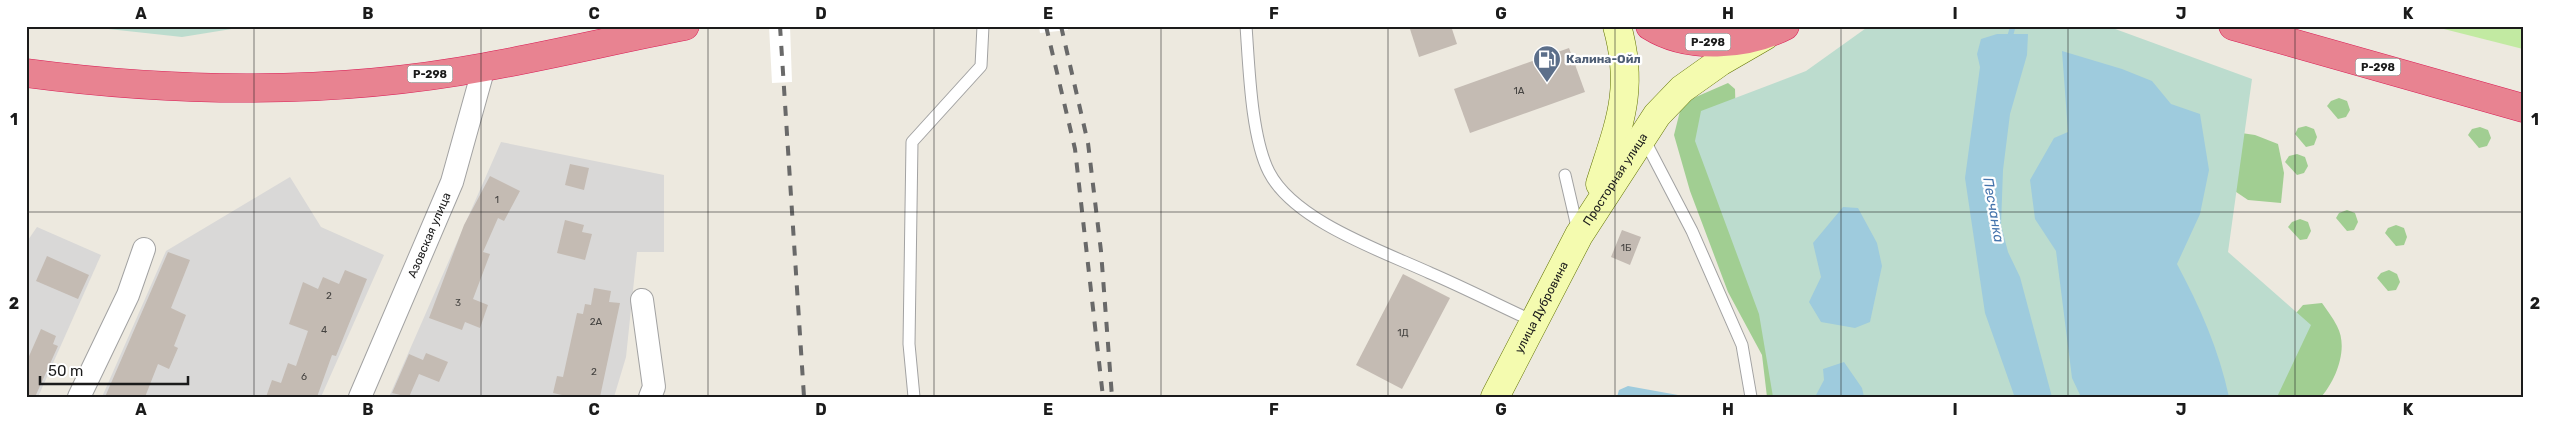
<svg xmlns="http://www.w3.org/2000/svg" width="2549" height="423" font-family="Rubik,sans-serif">
	<rect width="100%" height="100%" fill="#ede9df"/>
	<!-- residential -->
	<g fill="#d9d8d7">
		<polygon points="501,142 664,175 664,252 637,252 626,357 614,397 389,397"/>
		<polygon points="290,177 321,227 384,255 321,397 102,397 166,251"/>
		<polygon points="37,227 101,255 38,397 26,397 26,243"/>
	</g>
	<!-- grass -->
	<polygon fill="#c2eaa2" points="2432,26 2523,26 2523,49"/>
	<!-- forest -->
	<g fill="#a1ce92">
		<polygon points="1728,83 1735,89 1736,124 1799,397 1767,397 1762,355 1728,292 1690,191 1674,135 1682,103"/>
		<polygon points="2339,98 2347,101 2350,110 2346,117 2338,119 2327,106 2331,101"/>
		<polygon points="2306,126 2314,129 2317,137 2314,145 2306,147 2295,134 2298,128"/>
		<polygon points="2480,127 2488,130 2491,138 2487,146 2479,148 2468,135 2472,129"/>
		<polygon points="2221,130 2255,135 2278,144 2284,173 2281,203 2248,200 2217,179"/>
		<polygon points="2297,154 2305,157 2308,166 2304,173 2297,175 2285,162 2289,156"/>
		<polygon points="2347,210 2355,213 2358,222 2354,230 2347,231 2336,218 2339,213"/>
		<polygon points="2300,219 2308,222 2311,231 2307,239 2300,240 2288,227 2292,222"/>
		<polygon points="2396,225 2404,228 2407,237 2404,245 2396,246 2385,233 2388,228"/>
		<polygon points="2389,270 2397,274 2400,282 2396,290 2388,291 2377,278 2381,273"/>
		<path d="M2322 303C2327 310 2333 318 2337 326 2349 348 2336 380 2321 397H2241L2279 333 2303 305Z"/>
	</g>
	<!-- wetland -->
	<g fill="#bcdcce">
		<polygon points="81,26 250,26 182,37"/>
		<polygon points="1869,26 2107,26 2252,79 2228,252 2311,325 2277,397 1773,397 1759,314 1695,141 1701,111 1806,71"/>
	</g>
	<!-- water -->
	<g fill="#9ecbdd">
		<polygon points="1997,34 2028,34 2027,55 2010,114 2003,170 2001,225 2008,252 2020,277 2052,397 2014,395 1985,313 1965,178 1980,67 1977,54 1981,39"/>
		<path d="M2062 51 2122 69 2152 81 2171 104 2200 114 2209 170 2200 214 2177 264C2200 307 2219 350 2229 397H2081L2072 378 2056 251 2035 219 2030 180 2054 138 2068 132Z"/>
		<polygon points="1843,207 1858,208 1877,243 1882,266 1870,322 1855,328 1821,322 1809,302 1821,277 1813,243"/>
		<polygon points="1844,362 1862,388 1864,397 1815,397 1824,380 1823,369"/>
		<polygon points="1628,386 1689,397 1617,397 1619,390"/>
	</g>
	<!-- pier -->
	<g fill="#fff">
		<polygon points="769,26 790,26 792,82 772,83"/>
		<polygon points="1039,26 1067,26 1068,30 1040,33"/>
	</g>
	<g fill="none" stroke-linecap="round" stroke-linejoin="round">
		<!-- stream -->
		<polyline stroke="#9ecbdd" stroke-width="5.5" points="2009,40 2013,26"/>
	</g>
	<!-- building -->
	<g fill="#c4bbb3">
		<polygon points="1409,26 1451,26 1457,44 1419,57"/>
		<polygon points="1569,48 1585,92 1470,133 1454,89"/>
		<polygon points="570,164 589,168 584,190 565,185"/>
		<polygon points="490,176 520,191 504,221 498,218 483,252 490,254 473,299 488,305 480,328 465,322 462,330 429,318 464,225"/>
		<polygon points="565,220 584,225 582,232 592,234 585,260 557,253"/>
		<polygon points="1622,230 1641,237 1630,265 1611,257"/>
		<polygon points="168,252 190,260 171,308 186,315 174,346 178,348 169,369 158,364 145,397 105,397"/>
		<polygon points="47,256 89,275 78,299 36,281"/>
		<polygon points="345,270 367,279 336,356 332,355 317,397 266,397 272,380 281,383 288,363 296,366 308,331 289,324 303,282 318,289 323,277 339,284"/>
		<polygon points="1403,274 1450,298 1402,389 1356,365"/>
		<polygon points="594,288 611,291 609,302 620,303 600,397 571,397 553,393 557,376 563,377 577,313 583,314 585,304 591,305"/>
		<polygon points="41,329 56,336 53,344 58,346 35,397 26,397 26,363"/>
		<polygon points="426,353 448,362 439,382 419,374 409,397 392,393 409,354 423,360"/>
	</g>
	<g fill="none" stroke-linecap="round" stroke-linejoin="round">
		<!-- lane casing -->
		<g stroke="#a2a2a2" stroke-width="13">
			<g id="lane">
				<path d="M1246 26C1249 66 1251 137 1269 172 1294 221 1382 251 1430 273 1465 288 1498 305 1533 321"/>
				<polyline points="1644,139 1692,231 1742,345 1751,397"/>
				<polyline points="1565,175 1578,231"/>
				<polyline points="914,397 909,344 912,142 981,66 983,26"/>
			</g>
		</g>
		<!-- street casing -->
		<g stroke="#a2a2a2" stroke-width="24">
			<g id="street">
				<polyline points="642,300 654,387 650,397"/>
				<polyline points="79,397 128,295 144,249"/>
				<path id="s1" d="M360 397 452 182 484 67"/>
			</g>
		</g>
		<!-- secondary casing -->
		<g stroke="#607202" stroke-width="29">
			<g id="secondary">
				<path d="M1600 184C1619 124 1635 90 1617 26"/>
				<path id="s2" d="M1495 397 1579 235 1657 115 1682 89 1720 62 1765 36"/>
			</g>
		</g>
		<!-- highway casing -->
		<g stroke="#d91e56" stroke-width="29">
			<g id="highway">
				<path d="M1650 26C1688 50 1746 46 1785 26"/>
				<polyline points="2233,26 2523,108"/>
				<path d="M26 73C178 93 334 95 485 67 552 55 618 39 685 26"/>
			</g>
		</g>
		<!-- lane -->
		<use href="#lane" stroke="#fff" stroke-width="11"/>
		<!-- street -->
		<use href="#street" stroke="#fff" stroke-width="22"/>
		<!-- secondary -->
		<use href="#secondary" stroke="#f4fbaf" stroke-width="28"/>
		<!-- highway -->
		<use href="#highway" stroke="#e88391" stroke-width="28"/>
		<!-- rail -->
		<g stroke="#696969" stroke-width="4" stroke-dasharray="10 10" stroke-linecap="butt">
			<polyline points="780,26 804,397"/>
			<polyline points="1046,26 1075,149 1103,397"/>
			<polyline points="1061,26 1088,143 1101,251 1112,397"/>
		</g>
	</g>
	<!-- grid -->
	<path fill="none" stroke="#1b1b1b" stroke-width="1" stroke-opacity="0.55" d="M254 26V397M481 26V397M708 26V397M934 26V397M1161 26V397M1388 26V397M1615 26V397M1841 26V397M2068 26V397M2295 26V397M26 212H2523"/>
	<!-- icons -->
	<defs>
		<g id="fuel-pin" transform="scale(1.4375)"><path d="M0 17L-7.5 6A9.5 9.5 0 1 1 7.5 6Z" fill="#5c6f8a" stroke="#fff"/><path d="M-5.5-6h7V0h2V4h1.3V-2.5L3-4.5l.8-.8L6-3V5H2.5V1h-1V6h-7ZM-4.2-4.7v3.2H.2V-4.7Z" fill="#fff"/></g>
	</defs>
	<g fill-rule="evenodd">
		<use href="#fuel-pin" x="1547" y="59"/>
	</g>
	<g text-anchor="middle" stroke-width="4.5" stroke-linejoin="round" paint-order="stroke">
		<!-- number labels -->
		<g font-size="10" fill="#454341">
			<text x="1519" y="94">1А</text>
			<text x="497" y="203">1</text>
			<text x="1626" y="251">1Б</text>
			<text x="329" y="299">2</text>
			<text x="458" y="306">3</text>
			<text x="596" y="325">2А</text>
			<text x="324" y="333">4</text>
			<text x="1403" y="336">1Д</text>
			<text x="594" y="375">2</text>
			<text x="304" y="380">6</text>
		</g>
		<!-- shield labels -->
		<g fill="#fff" stroke="#5f5f5f" stroke-width="1">
			<rect x="1685.5" y="33.5" width="45" height="17" rx="4"/>
			<rect x="2355.5" y="58.5" width="45" height="17" rx="4"/>
			<rect x="407.5" y="65.5" width="45" height="17" rx="4"/>
		</g>
		<g font-size="11" font-weight="bold" fill="#1b1b1b">
			<text x="1708" y="46">Р-298</text>
			<text x="2378" y="71">Р-298</text>
			<text x="430" y="78">Р-298</text>
		</g>
		<!-- service labels -->
		<g font-size="12" font-weight="bold" fill="#4e5e75" stroke="#fff" text-anchor="start">
			<text x="1566" y="63">Калина-Ойл</text>
		</g>
		<!-- street labels -->
		<g font-size="12" fill="#1b1b1b" stroke="#fff">
			<text dy="4" stroke="none"><textPath href="#s2" startOffset="249">Просторная улица</textPath></text>
			<text dy="4" stroke="none"><textPath href="#s1" startOffset="176">Азовская улица</textPath></text>
			<text dy="4" stroke="none"><textPath href="#s2" startOffset="101">улица Дубровина</textPath></text>
		</g>
		<!-- water labels -->
		<g font-size="14" font-style="italic" fill="#4674ac" stroke="#fff">
			<text transform="translate(1994 210) rotate(80)" y="5">Песчанка</text>
		</g>
	</g>
	<!-- border -->
	<rect width="2549" height="423" fill="none" stroke="#ffffff" stroke-width="55"/>
	<!-- scale -->
	<path d="M40 376v8h148v-8" fill="none" stroke="#1b1b1b" stroke-width="2.5"/>
	<text x="48" y="376" font-size="15" fill="#1b1b1b" stroke="#ffffff" stroke-width="4" paint-order="stroke">50 m</text>
	<rect x="28" y="28" width="2494" height="368" fill="none" stroke="#1b1b1b" stroke-width="2"/>
	<g font-size="16" text-anchor="middle" font-weight="bold" fill="#1b1b1b">
		<text x="141" y="19">A</text>
		<text x="368" y="19">B</text>
		<text x="594" y="19">C</text>
		<text x="821" y="19">D</text>
		<text x="1048" y="19">E</text>
		<text x="1274" y="19">F</text>
		<text x="1501" y="19">G</text>
		<text x="1728" y="19">H</text>
		<text x="1955" y="19">I</text>
		<text x="2181" y="19">J</text>
		<text x="2408" y="19">K</text>
		<text x="14" y="125">1</text>
		<text x="2535" y="125">1</text>
		<text x="14" y="309">2</text>
		<text x="2535" y="309">2</text>
		<text x="141" y="415">A</text>
		<text x="368" y="415">B</text>
		<text x="594" y="415">C</text>
		<text x="821" y="415">D</text>
		<text x="1048" y="415">E</text>
		<text x="1274" y="415">F</text>
		<text x="1501" y="415">G</text>
		<text x="1728" y="415">H</text>
		<text x="1955" y="415">I</text>
		<text x="2181" y="415">J</text>
		<text x="2408" y="415">K</text>
	</g>
</svg>
